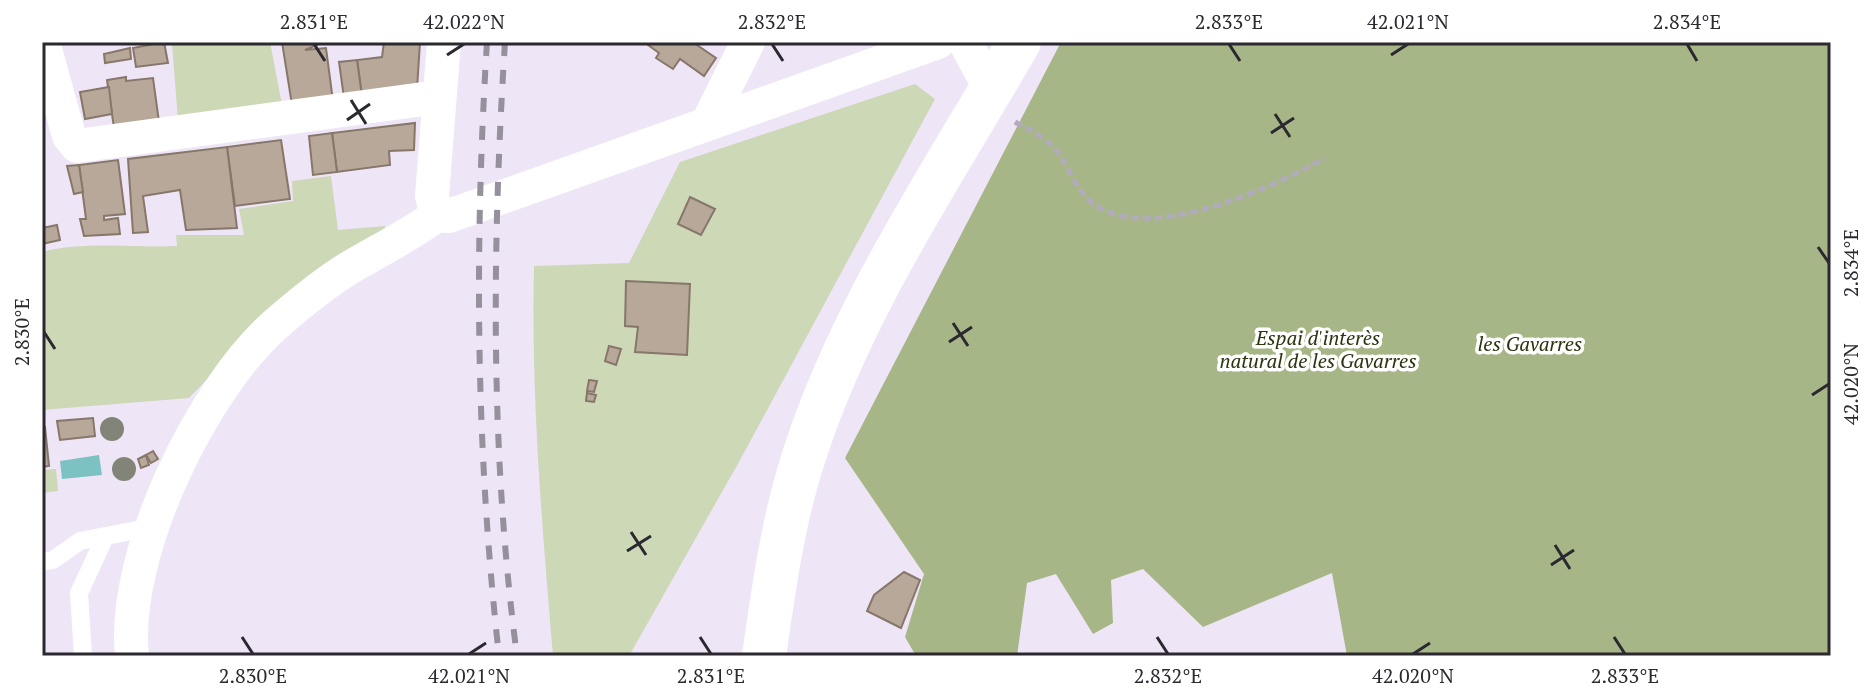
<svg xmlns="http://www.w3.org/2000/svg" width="1873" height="698" font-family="'PT Serif',serif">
	<rect width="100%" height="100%" fill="#eee5f7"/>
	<!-- green -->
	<g fill="#cdd8b7">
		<polygon points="186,42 270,42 282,105 178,120 172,44"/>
		<path d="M915 84 935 99 739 462 629 656H553C542 526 531 397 534 266L629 263 680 162Z"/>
		<path d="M331 176 338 230 385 226V234L294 288 189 398 42 410V252C84 241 132 248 177 246L176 235H244L239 209 293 201 292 181Z"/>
		<polygon points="56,469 58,491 42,493 42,470"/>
	</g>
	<!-- forest -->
	<polygon fill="#a7b686" points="1061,42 1831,42 1831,656 1347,656 1332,573 1203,627 1143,569 1111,580 1113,623 1093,634 1056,574 1027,583 1017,656 916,656 905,637 924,574 845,458"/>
	<!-- water -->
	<polygon fill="#7dc2c3" points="99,455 102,475 62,479 60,461"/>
	<!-- building -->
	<g fill="#b8a89a" stroke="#86776a" stroke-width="2">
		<polygon points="164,42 168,63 136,67 133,48"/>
		<polygon points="282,42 316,42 317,45 305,50 326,48 333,101 292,105"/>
		<polygon points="384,42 420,42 417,89 362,96 357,60 382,57"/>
		<polygon points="644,42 699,42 697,45 716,58 704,76 680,59 673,69 656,58 659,53"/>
		<polygon points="130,48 131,59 105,63 104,54"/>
		<polygon points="357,60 362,96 344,98 339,62"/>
		<polygon points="126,77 126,81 153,78 159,122 114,128 107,80"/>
		<polygon points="109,87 112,114 85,119 80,92"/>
		<polygon points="415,123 414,150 389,151 390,165 337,172 332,133"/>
		<polygon points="332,133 337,172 313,175 309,136"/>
		<polygon points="281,140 290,199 235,206 227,147"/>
		<polygon points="227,147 237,228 186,230 180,190 143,196 148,232 133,233 128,159"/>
		<polygon points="118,160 125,214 104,216 104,220 118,218 120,234 84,236 80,219 86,219 79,165"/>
		<polygon points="79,165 83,192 74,194 67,166"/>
		<polygon points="690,197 715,209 701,235 678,224"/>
		<polygon points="57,225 60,240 42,244 42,228"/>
		<polygon points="626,281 690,284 687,355 635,352 638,327 625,326"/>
		<polygon points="609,346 621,349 616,365 605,361"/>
		<polygon points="589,380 597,381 594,392 587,391"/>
		<polygon points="587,393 596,395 594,402 586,401"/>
		<polygon points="93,418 95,436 60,440 57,421"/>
		<polygon points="42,427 45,427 49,466 42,467"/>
		<polygon points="153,451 158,459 151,463 146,455"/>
		<polygon points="146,455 149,465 141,468 138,459"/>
		<polygon points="904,572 920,580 901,628 867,611 874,595"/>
	</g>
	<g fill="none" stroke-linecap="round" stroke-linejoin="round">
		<!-- path -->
		<path stroke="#b2abb9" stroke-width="5" stroke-dasharray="8 4" stroke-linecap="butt" d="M1015 122C1027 129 1041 134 1051 145 1067 160 1072 184 1089 200 1142 249 1273 187 1325 158"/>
		<!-- service -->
		<g stroke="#fff" stroke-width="18">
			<polyline points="42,562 53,560 80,541 152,527"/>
			<polyline points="83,656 79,593 105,537"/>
		</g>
		<!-- minor -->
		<g stroke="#fff" stroke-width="34">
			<polyline points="43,42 69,136 77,146 438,97"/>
			<polyline points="965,42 991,90"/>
			<polyline points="707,124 748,42"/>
			<polyline points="437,215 432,196 444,42"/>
			<path d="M132 656C121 556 201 390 276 324 299 304 323 284 349 268 379 250 409 236 437 215L449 216 938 42"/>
		</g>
		<!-- tertiary -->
		<path stroke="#fff" stroke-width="44" d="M764 656C774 587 783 519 805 453 852 307 943 174 1019 42"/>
		<!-- rail -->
		<g stroke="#968f9c" stroke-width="6" stroke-dasharray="14 14" stroke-linecap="butt">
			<path d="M487 42C474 249 476 450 499 656"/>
			<path d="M505 42C492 246 490 453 517 656"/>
		</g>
	</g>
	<!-- trees -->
	<g fill="#828477">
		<circle cx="112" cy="429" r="12"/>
		<circle cx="124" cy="469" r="12"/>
	</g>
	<!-- ticks -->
	<path fill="none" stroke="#2b282f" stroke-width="3" d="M314 44 325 61M772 44 783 61M1229 44 1240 61M1687 44 1697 61M447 55 464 44M1391 55 1408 44M351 100 366 124M1275 114 1290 137M347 120 370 104M1271 133 1294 118M1818 247 1829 263M953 323 968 346M44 332 55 349M949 342 972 327M1812 395 1829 384M631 532 646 555M1555 545 1570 569M627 551 651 536M1551 565 1574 550M242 637 253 654M700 637 711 654M1157 637 1168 654M1614 637 1625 654M469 654 486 643M1413 654 1430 643"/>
	<g text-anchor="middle" stroke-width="7" stroke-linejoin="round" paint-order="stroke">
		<!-- park labels -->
		<g font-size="20" font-style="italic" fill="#2a340f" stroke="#fff">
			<text x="1318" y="345">Espai d'interès<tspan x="1318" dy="23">natural de les Gavarres</tspan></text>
			<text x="1530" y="351">les Gavarres</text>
		</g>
	</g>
	<!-- border -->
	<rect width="1873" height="698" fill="none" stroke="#ffffff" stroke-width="88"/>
	<rect x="44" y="44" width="1785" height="610" fill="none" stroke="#2b282f" stroke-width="3"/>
	<g font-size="20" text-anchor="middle" fill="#2b282f">
		<text x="314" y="29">2.831°E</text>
		<text x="464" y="29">42.022°N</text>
		<text x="772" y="29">2.832°E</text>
		<text x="1229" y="29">2.833°E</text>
		<text x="1408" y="29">42.021°N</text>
		<text x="1687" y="29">2.834°E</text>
		<text transform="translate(1851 263) rotate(-90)" y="7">2.834°E</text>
		<text transform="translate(22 332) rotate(-90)" y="7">2.830°E</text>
		<text transform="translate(1851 384) rotate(-90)" y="7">42.020°N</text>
		<text x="253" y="683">2.830°E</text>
		<text x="469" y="683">42.021°N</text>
		<text x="711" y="683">2.831°E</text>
		<text x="1168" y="683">2.832°E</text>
		<text x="1413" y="683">42.020°N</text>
		<text x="1625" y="683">2.833°E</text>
	</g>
</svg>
